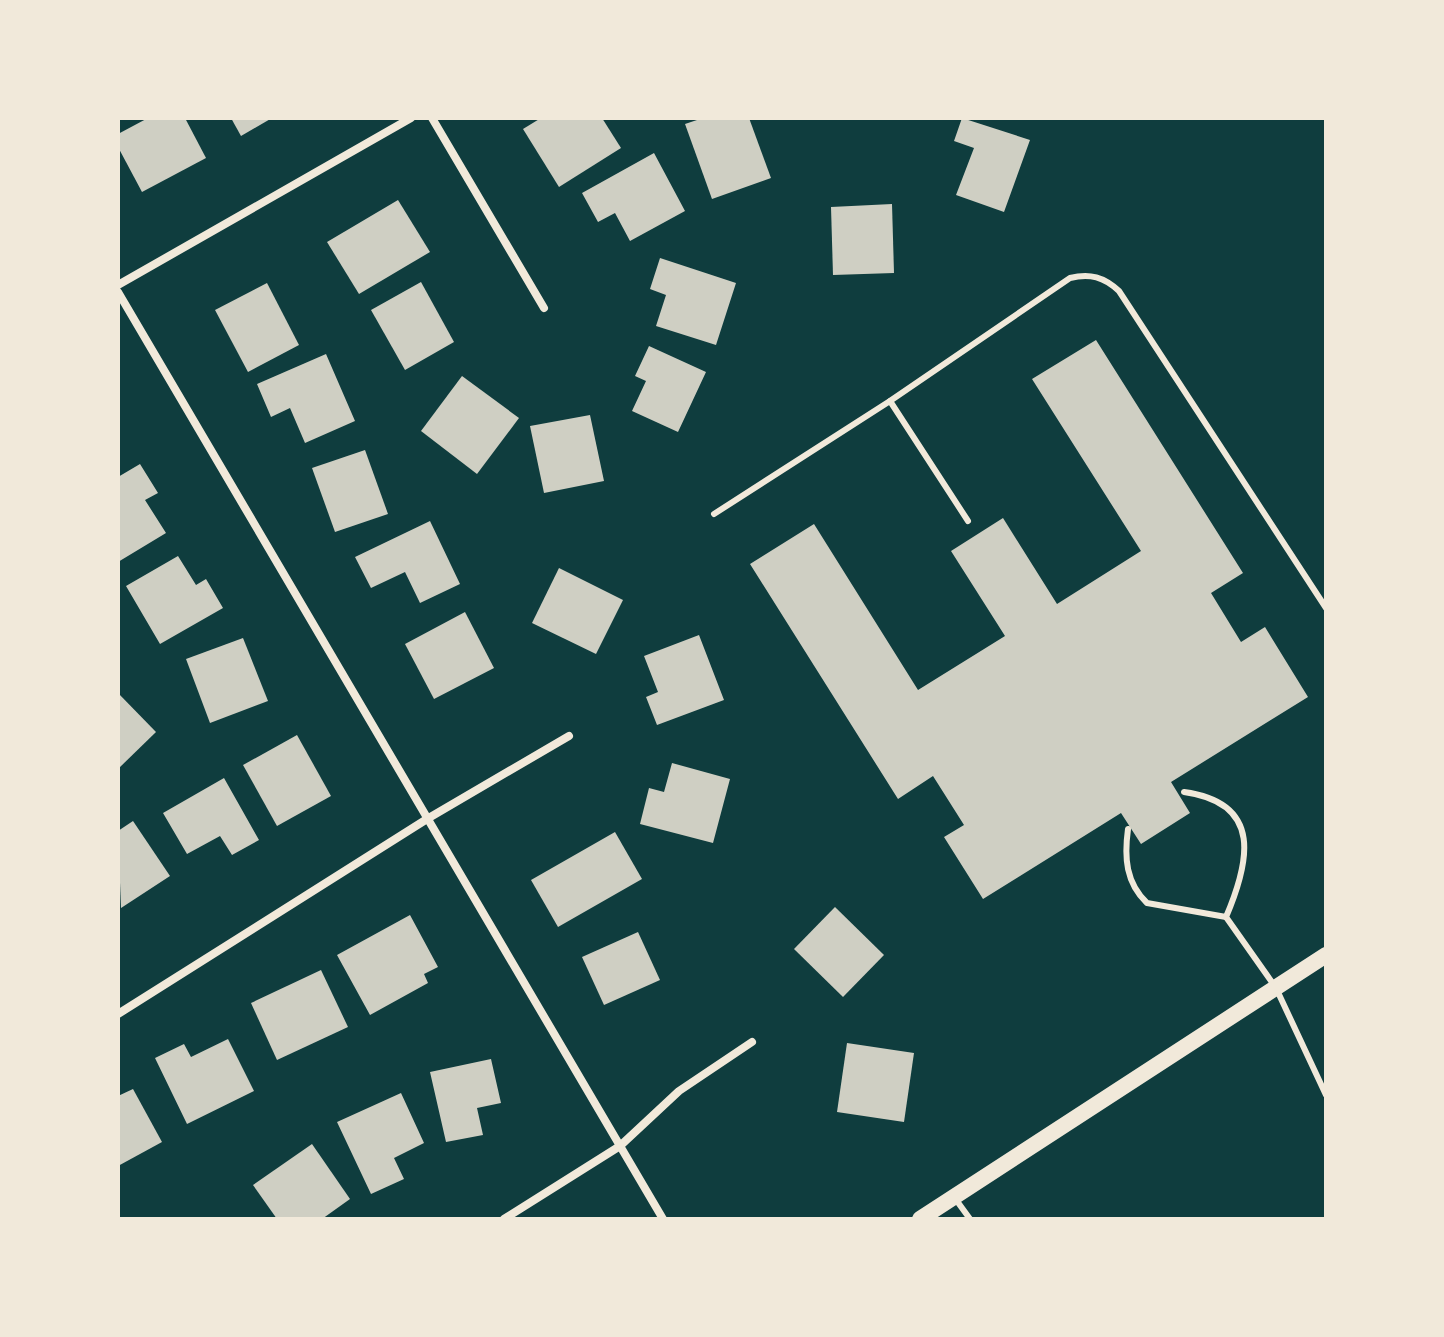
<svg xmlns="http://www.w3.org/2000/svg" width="1444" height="1337" font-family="Georgia,serif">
	<rect width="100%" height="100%" fill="#0f3d3e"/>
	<!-- building -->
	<g fill="#cfcfc3">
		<polygon points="148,118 185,118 206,158 142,192 118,147 118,134"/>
		<polygon points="231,118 272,118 241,136"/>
		<polygon points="541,118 602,118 621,148 559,187 523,129"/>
		<polygon points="703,118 749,118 771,178 712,199 685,124"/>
		<polygon points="962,118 1030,140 1004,212 956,195 974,148 954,141"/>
		<polygon points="654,153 685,211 630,241 615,213 598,222 582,193"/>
		<polygon points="398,200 430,252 359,294 327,242"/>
		<polygon points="892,204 894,273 833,275 831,207"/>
		<polygon points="660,258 736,283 716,345 656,326 666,295 650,289"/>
		<polygon points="421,282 454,342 405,370 371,310"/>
		<polygon points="267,283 299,345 248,372 215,310"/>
		<polygon points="1096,340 1243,573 1211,593 1241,642 1265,627 1308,697 1171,782 1190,813 1141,844 1121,813 983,899 944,837 964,825 933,776 898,799 750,564 814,524 918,690 1005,636 951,551 1003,518 1057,604 1141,551 1032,379"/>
		<polygon points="649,346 706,372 678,432 632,411 646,381 635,376"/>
		<polygon points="326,354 355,421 305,443 290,408 271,417 257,384"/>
		<polygon points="462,376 519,418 477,474 421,431"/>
		<polygon points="590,415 604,481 544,493 530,426"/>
		<polygon points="365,450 388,514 335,532 312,468"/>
		<polygon points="140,464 158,493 145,500 166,533 118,562 118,477"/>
		<polygon points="430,521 460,584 420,603 405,572 371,588 355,557"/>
		<polygon points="178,556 196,585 206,579 223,608 160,644 126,586"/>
		<polygon points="559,568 623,600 596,654 532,623"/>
		<polygon points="465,612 494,668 434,699 405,644"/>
		<polygon points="699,635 724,700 657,725 646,697 658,692 644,656"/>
		<polygon points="243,638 268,701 210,723 186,659"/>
		<polygon points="118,693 156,732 118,769"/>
		<polygon points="297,735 331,796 277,826 243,765"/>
		<polygon points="672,763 730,779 713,843 640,824 649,788 664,792"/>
		<polygon points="224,778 259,840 232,855 220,836 187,854 163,813"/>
		<polygon points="133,821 170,876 121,908 118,831"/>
		<polygon points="615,832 642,879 558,927 531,880"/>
		<polygon points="835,907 884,955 843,997 794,949"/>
		<polygon points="410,915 438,967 424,974 428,983 370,1015 337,955"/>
		<polygon points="638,932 660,980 604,1005 582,957"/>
		<polygon points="321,970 348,1027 277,1060 251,1003"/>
		<polygon points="228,1039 254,1091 187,1124 155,1058 184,1044 191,1057"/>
		<polygon points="847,1043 914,1053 904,1122 837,1112"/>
		<polygon points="491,1059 501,1103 477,1108 483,1135 446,1142 430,1072"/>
		<polygon points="133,1089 162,1142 118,1166 118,1096"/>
		<polygon points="401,1093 424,1143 394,1158 404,1179 371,1194 337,1122"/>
		<polygon points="312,1144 350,1199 322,1219 277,1219 253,1185"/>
	</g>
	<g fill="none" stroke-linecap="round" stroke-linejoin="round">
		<!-- service -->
		<g stroke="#f1e9da" stroke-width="6">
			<polyline points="890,401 968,521"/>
			<path d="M714 514 890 401 1070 278C1090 273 1104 277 1119 291L1326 608"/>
			<path d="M1184 792C1264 803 1249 863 1226 917L1276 988 1326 1095"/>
			<path d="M1128 829C1124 858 1126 883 1147 903L1226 917"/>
			<polyline points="954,1197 970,1219"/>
		</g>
		<!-- minor -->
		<g stroke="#f1e9da" stroke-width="8">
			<polyline points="432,118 544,308"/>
			<polyline points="118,285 411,118"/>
			<polyline points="118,292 663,1219"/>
			<polyline points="118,1014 427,819 569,736"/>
			<polyline points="504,1219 620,1146 679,1091 752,1042"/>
		</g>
		<!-- secondary -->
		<polyline stroke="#f1e9da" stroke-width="16" points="920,1219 1326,955"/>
	</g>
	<!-- border -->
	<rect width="1444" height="1337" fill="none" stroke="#f1e9da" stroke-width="240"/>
</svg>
